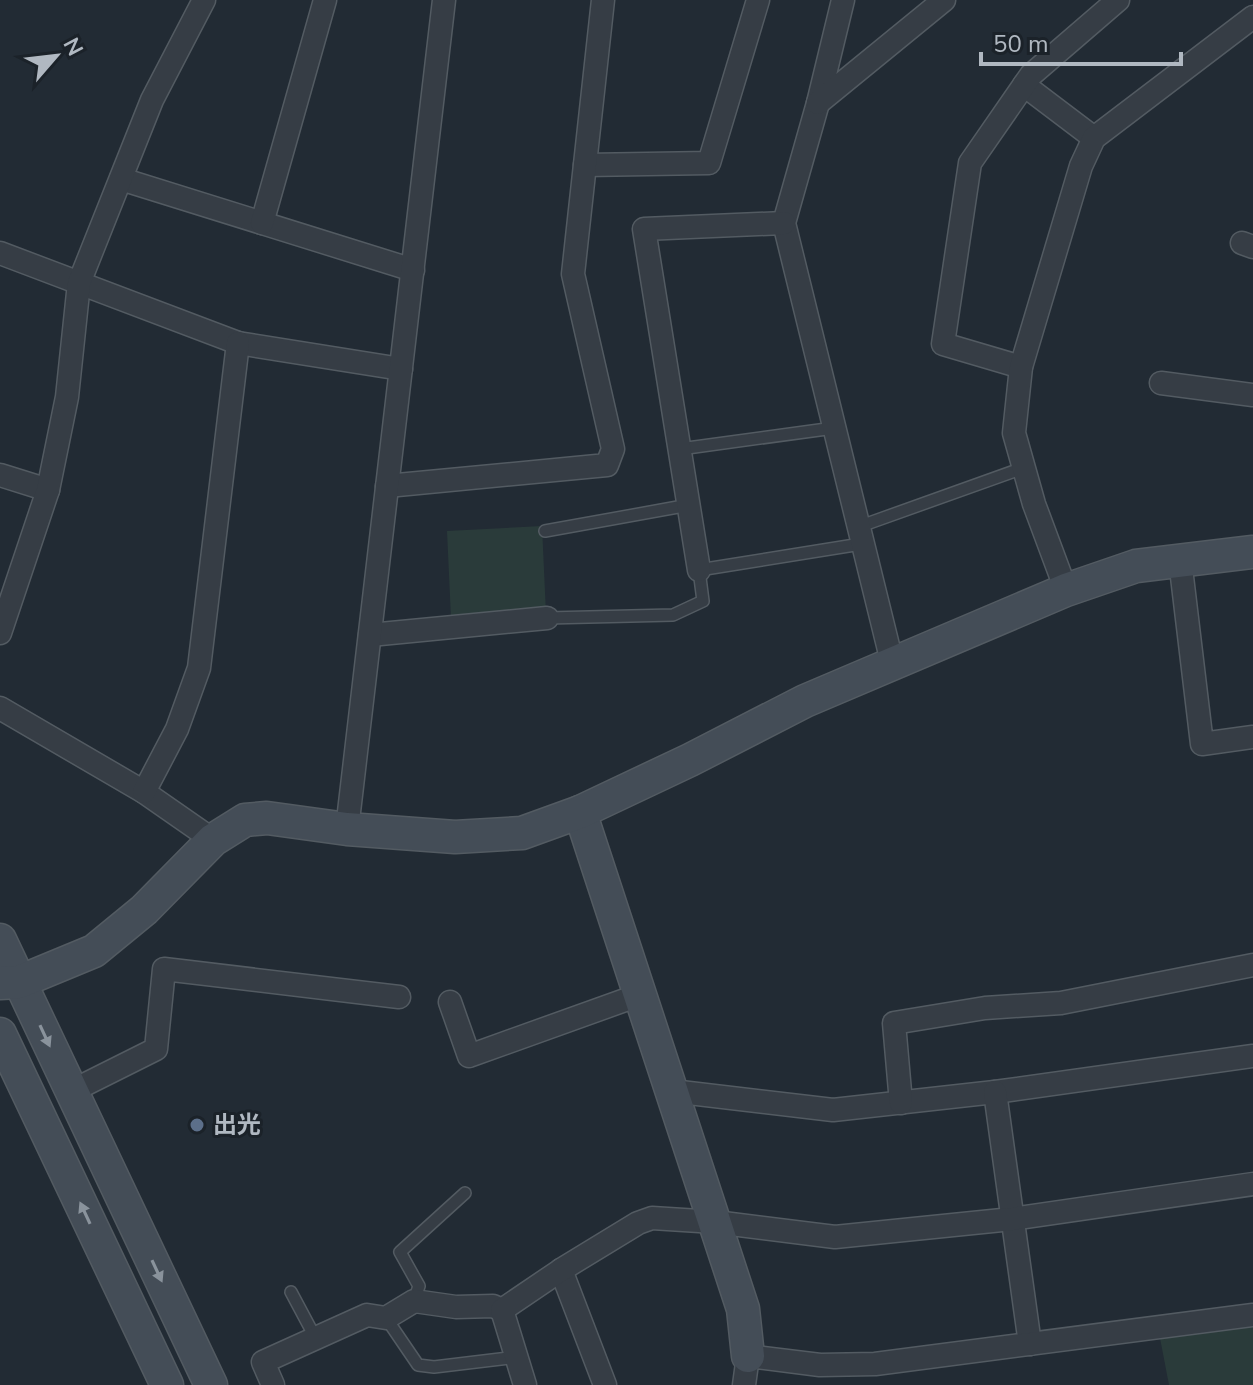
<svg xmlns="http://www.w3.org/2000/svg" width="1253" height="1385" font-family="'Nunito Sans','Noto Sans JP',sans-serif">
	<rect width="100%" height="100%" fill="#222b34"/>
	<!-- green -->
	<g fill="#2a3b3a">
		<polygon points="542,526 546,614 451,618 447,531"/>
		<polygon points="1253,1326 1253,1385 1169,1385 1160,1338"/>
	</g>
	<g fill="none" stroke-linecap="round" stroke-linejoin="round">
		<!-- lane casing -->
		<g stroke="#535b62" stroke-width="14">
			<g id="lane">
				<polyline points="680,449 834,428"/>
				<polyline points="858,527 1023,468"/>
				<polyline points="545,531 689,505"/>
				<polyline points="547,618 673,615 703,601 699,570 861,544"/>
				<polyline points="291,1292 315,1337"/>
				<polyline points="414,1301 419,1286 400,1252 465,1193"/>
				<polyline points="386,1318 418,1365 434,1367 517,1357"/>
			</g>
		</g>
		<!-- street casing -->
		<g stroke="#535b62" stroke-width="25">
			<g id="street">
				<polyline points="843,0 818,103 784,223 893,666"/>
				<polyline points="1024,85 1094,138"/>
				<polyline points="818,103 944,0"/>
				<polyline points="585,165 709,163 758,0"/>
				<polyline points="121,179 413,270"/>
				<polyline points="262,223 325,0"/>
				<polyline points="1242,243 1253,247"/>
				<polyline points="0,253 238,343 401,369"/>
				<polyline points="1021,367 943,344 970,163 1031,75 1118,0"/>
				<polyline points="1161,383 1253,395"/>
				<polyline points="0,475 48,490"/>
				<polyline points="387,486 607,465 613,449 573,274 603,0"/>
				<polyline points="1180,560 1202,744 1253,737"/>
				<polyline points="699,570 644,229 784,223"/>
				<polyline points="1066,590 1034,504 1014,433 1021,367 1081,166 1094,138 1253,17"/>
				<polyline points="0,633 48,490 67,397 79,283 152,100 204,0"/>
				<polyline points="370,635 547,618"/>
				<polyline points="0,708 144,792 213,840"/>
				<polyline points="144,792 177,729 199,668 238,343"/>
				<polyline points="347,829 444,0"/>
				<polyline points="450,1002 469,1056 639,995"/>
				<polyline points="72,1091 156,1049 164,969 399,997"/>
				<polyline points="672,1091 833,1110 995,1092 1253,1056"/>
				<polyline points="995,1092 1030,1344"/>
				<polyline points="901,1103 894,1023 985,1008 1061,1003 1253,965"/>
				<polyline points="561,1270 605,1385"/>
				<polyline points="273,1385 263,1362 367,1315 386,1318 414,1301 456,1307 493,1306 502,1310"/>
				<polyline points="525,1385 502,1310 561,1270 638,1223 652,1218 715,1222 835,1237 1012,1219 1253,1184"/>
				<polyline points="744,1385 748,1356 820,1365 875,1364 1253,1315"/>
			</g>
		</g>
		<!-- secondary casing -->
		<g stroke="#535b62" stroke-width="35">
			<g id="secondary">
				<polyline points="580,812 743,1309 748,1356"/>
				<polyline points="0,940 211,1385"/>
				<polyline points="0,983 19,982 94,951 144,910 213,840 245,820 267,818 347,829 455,837 522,833 580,812 690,760 805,701 1066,590 1136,566 1253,552"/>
				<polyline points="0,1034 167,1385"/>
			</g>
		</g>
		<!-- lane -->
		<use href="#lane" stroke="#363d45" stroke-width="11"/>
		<!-- street -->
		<use href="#street" stroke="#363d45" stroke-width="22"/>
		<!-- secondary -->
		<use href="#secondary" stroke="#444d57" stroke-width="32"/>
	</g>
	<!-- one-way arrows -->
	<defs><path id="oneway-solid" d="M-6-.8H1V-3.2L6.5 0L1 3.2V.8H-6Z" transform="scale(2)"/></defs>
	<g fill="#8a939c">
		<use href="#oneway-solid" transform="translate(45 1036) rotate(65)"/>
		<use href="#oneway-solid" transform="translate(85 1213) rotate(-115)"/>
		<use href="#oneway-solid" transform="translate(157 1271) rotate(65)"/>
	</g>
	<!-- markers -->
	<circle fill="#5c6f8a" stroke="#1b2229" stroke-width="3" cx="197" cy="1125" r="8"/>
	<g text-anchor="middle" stroke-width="6" stroke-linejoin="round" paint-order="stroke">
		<!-- poi labels -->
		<g font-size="24" font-weight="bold" fill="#b0b8c1" stroke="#1b2229" text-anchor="start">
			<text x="213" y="1133">出光</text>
		</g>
	</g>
	<!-- north arrow -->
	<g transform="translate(56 56) rotate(62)" stroke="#1b2229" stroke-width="6" paint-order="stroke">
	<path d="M0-6L14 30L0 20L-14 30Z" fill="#b0b8c1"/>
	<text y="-12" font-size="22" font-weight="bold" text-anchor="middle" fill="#b0b8c1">N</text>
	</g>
	<!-- scale -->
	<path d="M981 52v12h200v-12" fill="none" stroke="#b0b8c1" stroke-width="4"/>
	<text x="993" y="52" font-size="24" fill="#b0b8c1" stroke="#1b2229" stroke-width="6" paint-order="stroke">50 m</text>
</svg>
